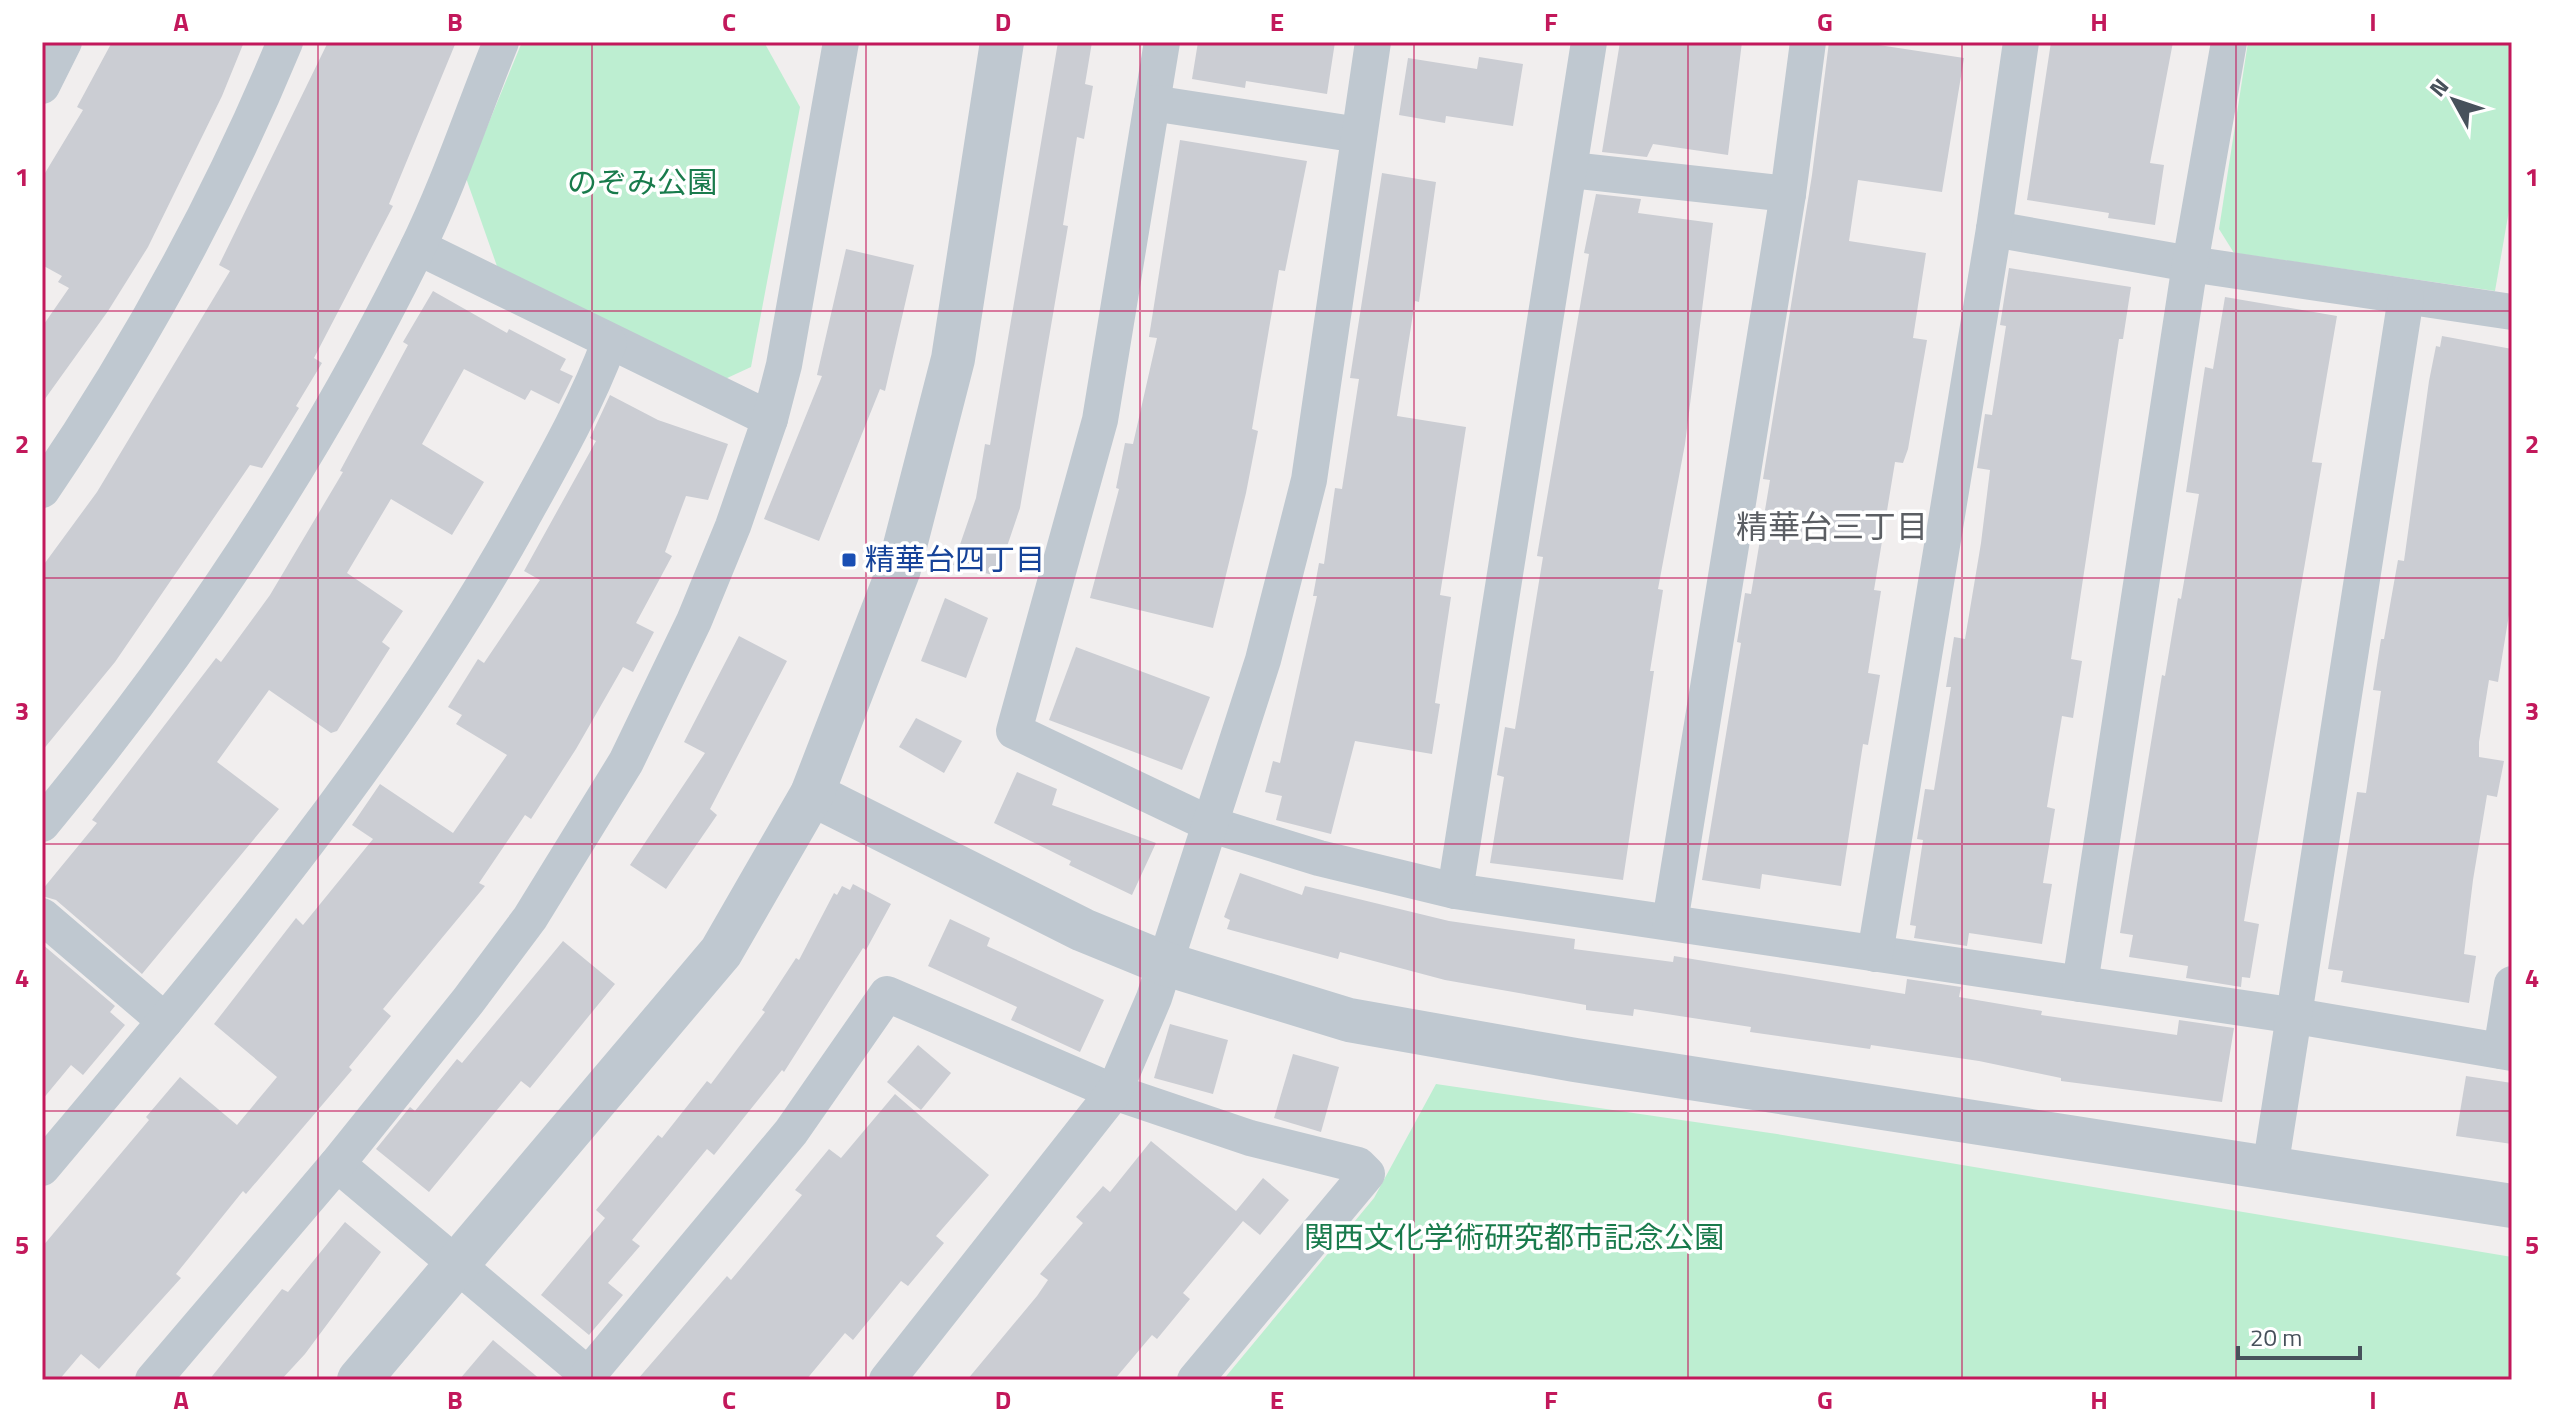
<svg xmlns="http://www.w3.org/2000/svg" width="2554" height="1422" font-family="'Titillium Web','Noto Sans JP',sans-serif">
	<rect width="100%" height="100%" fill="#f1eeee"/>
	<!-- green -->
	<g fill="#bdeed1">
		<polygon points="522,42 764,42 800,107 751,367 725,379 498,269 466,178"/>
		<polygon points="2248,42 2512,42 2512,193 2495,291 2234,253 2219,229"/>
		<polygon points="1436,1084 1777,1134 2512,1257 2512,1380 1223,1380 1374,1198"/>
	</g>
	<!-- building -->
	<g fill="#cbcdd3">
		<polygon points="112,42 244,42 222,96 148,247 108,311 42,403 42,327 69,288 58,282 62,276 42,265 42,178 83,110 77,107"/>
		<polygon points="328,42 456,42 389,204 393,206 314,358 322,363 296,406 299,408 262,468 250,465 115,662 42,751 42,567 97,492 230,271 219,265"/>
		<polygon points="1058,42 1092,42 1085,84 1093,86 1084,139 1077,137 1063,225 1068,226 1020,508 997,576 953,565 976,498 985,444 990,445"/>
		<polygon points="1198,42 1335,42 1327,94 1246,81 1245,88 1192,79"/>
		<polygon points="1620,42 1742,42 1728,155 1653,144 1647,157 1602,152"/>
		<polygon points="1829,42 1859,42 1964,58 1942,192 1858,180 1849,241 1926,253 1913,338 1927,340 1908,449 1903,463 1895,462 1874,590 1881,591 1868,673 1880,675 1868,745 1863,744 1841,886 1762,874 1760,889 1702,880 1741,643 1737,642 1745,593 1751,594 1770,480 1763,479 1812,175"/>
		<polygon points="2051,42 2173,42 2150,163 2164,165 2155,225 2108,218 2109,213 2027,200"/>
		<polygon points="1479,57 1523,64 1513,126 1446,116 1445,123 1399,115 1408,58 1477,69"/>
		<polygon points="1180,140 1307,161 1285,271 1279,270 1252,429 1258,431 1246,493 1213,628 1090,598 1119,489 1116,488 1125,443 1133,444 1157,338 1149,337"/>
		<polygon points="1382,173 1436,182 1419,302 1415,301 1397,416 1466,427 1440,595 1451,597 1435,703 1440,704 1432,754 1355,741 1331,834 1276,820 1282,796 1265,792 1273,761 1280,763 1317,596 1313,596 1319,563 1324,564 1335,488 1342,489 1359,379 1350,378"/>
		<polygon points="1596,194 1641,199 1638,213 1713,223 1685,444 1658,589 1663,590 1650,671 1654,671 1623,880 1490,863 1504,777 1497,775 1505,727 1515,729 1543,557 1537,556 1589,254 1584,253"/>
		<polygon points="846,249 914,265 885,391 880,389 819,541 764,519 822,376 817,375"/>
		<polygon points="2009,268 2131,287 2123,339 2119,339 2071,659 2082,661 2073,718 2062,716 2047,807 2055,809 2043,883 2052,884 2042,944 1969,933 1967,946 1914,938 1916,926 1910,925 1923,840 1917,839 1925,789 1934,790 1951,687 1946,687 1954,637 1965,639 1981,543 1990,470 1977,468 1985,414 1992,415 2006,326 2000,325"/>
		<polygon points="433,291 507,333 509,329 566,359 560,370 573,376 559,404 531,390 525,400 464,369 422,444 484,482 452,535 391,499 347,573 403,611 382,642 390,648 337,731 331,733 269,690 217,762 279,809 142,974 56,900 42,896 42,890 97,823 92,820 216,658 221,662 270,595 343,472 340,471 408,345 403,342"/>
		<polygon points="2225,297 2337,316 2312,462 2322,463 2244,921 2259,924 2250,978 2242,977 2241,987 2186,978 2188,966 2129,957 2133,935 2120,933 2162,675 2165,676 2178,598 2181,599 2199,494 2186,492 2205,367 2213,369"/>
		<polygon points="2442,336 2512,349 2512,596 2498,682 2489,680 2479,742 2479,757 2504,761 2497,797 2487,795 2473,880 2464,954 2476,956 2469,1003 2341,982 2343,971 2328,969 2357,792 2366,793 2381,691 2373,690 2381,639 2384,639 2398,560 2404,561 2429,381 2436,346 2440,347"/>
		<polygon points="610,395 658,420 728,444 708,500 686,496 665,552 672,556 636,623 654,632 633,672 623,667 576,749 531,819 525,815 479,883 485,886 383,1009 391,1016 349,1067 352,1070 246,1194 243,1191 176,1274 181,1278 99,1369 81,1354 59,1380 42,1380 42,1247 149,1120 146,1117 180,1077 237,1125 277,1077 214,1024 296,918 303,925 373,839 352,825 380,784 453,833 507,755 456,724 462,715 448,707 478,659 484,663 540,580 524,571 596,441 590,438"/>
		<polygon points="945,598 988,618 966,678 921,661"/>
		<polygon points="739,636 787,661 710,809 717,815 666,889 630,865 705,753 684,742"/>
		<polygon points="1076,647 1210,697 1182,770 1049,720"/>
		<polygon points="916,718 962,741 944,773 899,747"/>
		<polygon points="1017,772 1057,789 1052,805 1156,843 1132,895 1069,865 1071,861 994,823"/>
		<polygon points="1240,873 1302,895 1305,886 1449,921 1575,939 1574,949 1673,962 1674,956 1905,994 1907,979 1961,987 1959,997 2042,1011 2041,1015 2177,1035 2179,1020 2234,1028 2222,1102 2061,1081 2061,1078 1979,1061 1871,1045 1870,1049 1750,1032 1751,1027 1634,1009 1633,1016 1586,1010 1586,1005 1445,980 1340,952 1338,959 1227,929 1230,920 1224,917"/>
		<polygon points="853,884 891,904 866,950 863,948 784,1072 782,1070 714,1155 707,1149 632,1240 640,1246 608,1283 623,1295 589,1335 541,1295 605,1218 596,1210 658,1135 662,1138 707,1081 711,1084 765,1012 762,1010 796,958 799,960 834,893 837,895 842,886 850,890"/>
		<polygon points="950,919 990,938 987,946 1104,1000 1080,1052 1011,1020 1017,1007 928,966"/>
		<polygon points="563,941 615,984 530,1088 521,1081 429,1192 376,1149 410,1107 415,1111 457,1059 462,1063"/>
		<polygon points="42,944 115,1006 110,1012 125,1025 83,1075 71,1065 42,1100"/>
		<polygon points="1170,1024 1228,1040 1213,1094 1154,1078"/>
		<polygon points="918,1045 951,1073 921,1110 887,1082"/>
		<polygon points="1293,1054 1339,1067 1321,1132 1274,1118"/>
		<polygon points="2466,1076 2512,1083 2512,1144 2456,1136"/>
		<polygon points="895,1094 989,1175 936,1236 944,1243 908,1286 901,1281 853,1340 845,1333 806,1380 637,1380 727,1276 731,1280 802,1195 795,1190 829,1149 841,1158"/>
		<polygon points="1151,1141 1236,1211 1263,1178 1289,1200 1260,1235 1243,1221 1183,1293 1190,1299 1157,1339 1152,1335 1114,1380 967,1380 1037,1296 1048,1280 1040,1274 1083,1223 1076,1217 1103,1186 1110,1192"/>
		<polygon points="345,1222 381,1252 305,1354 281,1380 209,1380 282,1289 288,1292"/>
		<polygon points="493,1340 541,1380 459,1380"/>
	</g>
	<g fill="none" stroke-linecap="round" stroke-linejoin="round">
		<!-- minor -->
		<g stroke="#bfc8d0" stroke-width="36">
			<polyline points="1162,42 1100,420 1014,731 1212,825 1319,858 1455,891 2296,1016 2512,1053"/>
			<polyline points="42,86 64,42"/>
			<polyline points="1152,103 1359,135"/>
			<polyline points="1571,170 1788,194"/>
			<polyline points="1994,229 2190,264 2512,312"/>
			<polyline points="418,247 770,419"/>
			<path d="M42 490C138 349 220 199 285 42"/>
			<path d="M42 824C188 648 315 456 416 251 449 184 473 111 501 42"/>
			<polyline points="1455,891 1589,42"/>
			<polyline points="42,916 165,1021"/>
			<polyline points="1670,922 1788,194 1808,42"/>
			<polyline points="1875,954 1994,229 2021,42"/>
			<polyline points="2080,984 2190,264 2229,42"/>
			<polyline points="2501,1051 2512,984"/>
			<polyline points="337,1164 588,1375"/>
			<path d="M42 1168C215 962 389 758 520 522 552 464 586 405 609 343"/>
			<polyline points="2270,1169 2406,297"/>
			<polyline points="153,1380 337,1164 468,1001 530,918 626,762 694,621 733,526 770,419 784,365 841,42"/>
			<polyline points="584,1380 791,1132 887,994 1114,1092 1250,1138 1358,1165 1367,1174 1195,1380"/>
			<polyline points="887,1380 1114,1092 1154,998 1263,660 1309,480 1373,42"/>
		</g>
		<!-- tertiary -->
		<g stroke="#bfc8d0" stroke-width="44">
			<polyline points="812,794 1083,930 1166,964 1349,1020 1575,1060 2512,1206"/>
			<polyline points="359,1380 721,952 812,794 899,569 953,359 1002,42"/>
		</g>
	</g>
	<!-- grid -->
	<path fill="none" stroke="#c2185b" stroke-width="2" stroke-opacity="0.55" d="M318 42V1380M592 42V1380M866 42V1380M1140 42V1380M1414 42V1380M1688 42V1380M1962 42V1380M2236 42V1380M42 311H2512M42 578H2512M42 844H2512M42 1111H2512"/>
	<!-- markers -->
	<rect fill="#1a4fb4" stroke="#fff" stroke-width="3" x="841" y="552" width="16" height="16" rx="4"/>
	<g text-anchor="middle" stroke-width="7" stroke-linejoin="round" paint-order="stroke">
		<!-- park labels -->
		<g font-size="30" fill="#197b4c" stroke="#fff">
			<text x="642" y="193">のぞみ公園</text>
			<text x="1514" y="1248">関西文化学術研究都市記念公園</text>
		</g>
		<!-- transit labels -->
		<g font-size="30" fill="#164399" stroke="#fff" text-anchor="start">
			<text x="865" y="570">精華台四丁目</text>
		</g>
		<!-- neighbourhood labels -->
		<g font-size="32" fill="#5b5e63" stroke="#fff">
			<text x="1832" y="538">精華台三丁目</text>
		</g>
	</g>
	<!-- border -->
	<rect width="2554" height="1422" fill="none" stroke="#ffffff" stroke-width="88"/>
	<!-- north arrow -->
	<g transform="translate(2454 100) rotate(310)" stroke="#ffffff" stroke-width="6" paint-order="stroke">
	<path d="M0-6L14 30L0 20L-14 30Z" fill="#47515b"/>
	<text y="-12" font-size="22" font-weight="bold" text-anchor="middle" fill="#47515b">N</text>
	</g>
	<!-- scale -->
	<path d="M2238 1346v12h122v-12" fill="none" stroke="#47515b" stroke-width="4"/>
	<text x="2250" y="1346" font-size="24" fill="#47515b" stroke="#ffffff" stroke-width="6" paint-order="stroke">20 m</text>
	<rect x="44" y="44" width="2466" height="1334" fill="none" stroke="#c2185b" stroke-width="3"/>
	<g font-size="26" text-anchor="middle" font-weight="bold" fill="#c2185b">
		<text x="181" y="31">A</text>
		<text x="455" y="31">B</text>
		<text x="729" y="31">C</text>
		<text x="1003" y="31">D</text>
		<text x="1277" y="31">E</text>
		<text x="1551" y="31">F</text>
		<text x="1825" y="31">G</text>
		<text x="2099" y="31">H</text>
		<text x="2373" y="31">I</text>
		<text x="22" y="186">1</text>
		<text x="2532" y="186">1</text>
		<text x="22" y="453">2</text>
		<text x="2532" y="453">2</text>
		<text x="22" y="720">3</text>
		<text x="2532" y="720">3</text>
		<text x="22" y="987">4</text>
		<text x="2532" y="987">4</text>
		<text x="22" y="1254">5</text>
		<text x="2532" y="1254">5</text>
		<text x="181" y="1409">A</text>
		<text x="455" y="1409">B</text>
		<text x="729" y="1409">C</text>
		<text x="1003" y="1409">D</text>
		<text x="1277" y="1409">E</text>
		<text x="1551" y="1409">F</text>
		<text x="1825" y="1409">G</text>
		<text x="2099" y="1409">H</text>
		<text x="2373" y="1409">I</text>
	</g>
</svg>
